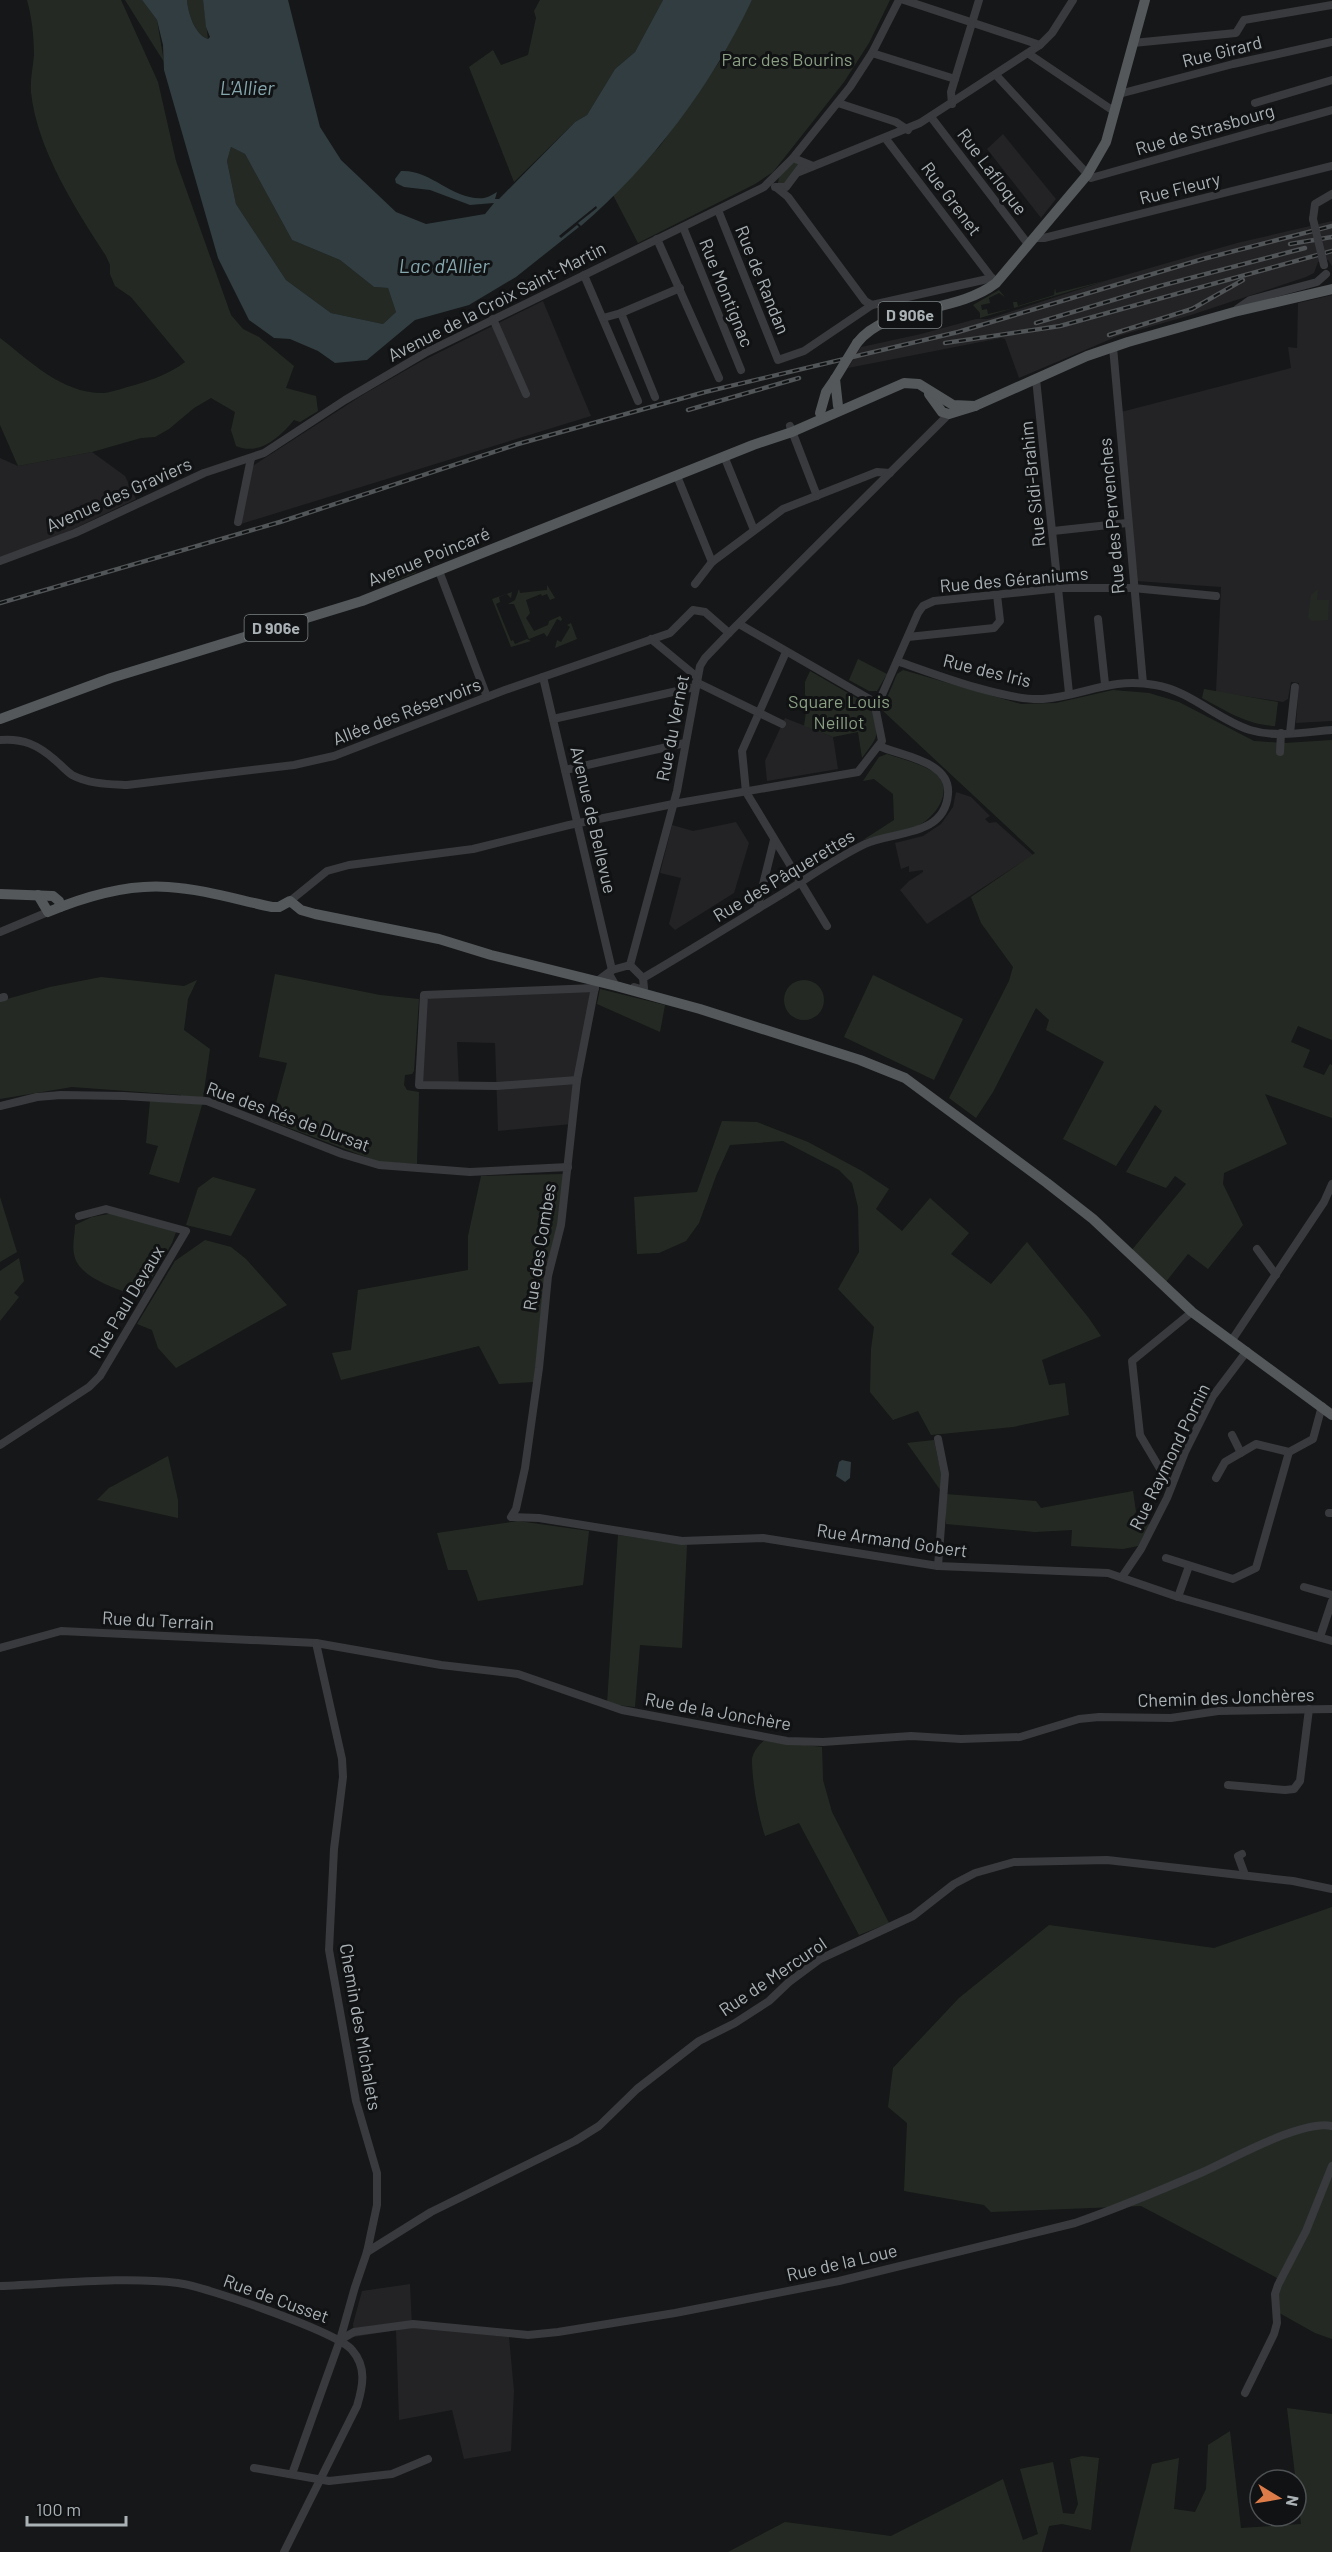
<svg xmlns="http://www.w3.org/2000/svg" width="1332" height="2552" font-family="Barlow,sans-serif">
	<rect width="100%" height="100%" fill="#161718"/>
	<!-- built -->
	<g fill="#232325">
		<polygon points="1003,134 1056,199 1041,218 987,149"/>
		<polygon points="1332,221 1332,266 1328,260 1318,262 1314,273 1306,277 1191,315 1118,336 1019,378 1005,339 1001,338 848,368 861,347 921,334 976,319 988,319 1108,280 1237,243"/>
		<polygon points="1332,295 1332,721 1296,723 1299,683 1291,682 1288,699 1283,702 1216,692 1221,587 1136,581 1121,412 1291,368 1288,347 1297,348 1298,303"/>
		<polygon points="543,301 591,416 241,524 251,467 364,394 422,361"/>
		<polygon points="92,452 125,476 136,499 36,547 0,558 0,458 18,466"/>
		<polygon points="785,718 833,737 838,769 767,781 765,761"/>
		<polygon points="956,792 971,797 990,816 985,819 989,823 996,822 1033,855 927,924 900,890 909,881 923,872 923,870 909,872 909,866 901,869 895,843 923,836 941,824 953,807"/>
		<polygon points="736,822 749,843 734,893 675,930 669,924 681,878 660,873 672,825 693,831"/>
		<polygon points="595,988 572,1124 498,1131 495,1043 457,1042 459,1086 419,1085 424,995"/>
		<polygon points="410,2284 412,2327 509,2337 514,2391 511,2451 464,2459 452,2410 399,2420 396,2330 354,2337 353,2324 362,2291"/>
	</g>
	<!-- green -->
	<g fill="#242a23">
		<path d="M27 0H121L158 82 176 161 231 315 243 329 259 337 294 366 286 388 316 396 318 411 300 422 294 420C279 438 259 456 236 446L231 430 235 412 211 398 194 408 169 429 155 437 141 438 92 452 18 466 0 425V338C30 361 62 394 104 393 114 392 125 387 135 385 152 380 171 373 185 362L131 297 115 286 110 274V265L106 256C75 208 37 149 31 92 30 80 33 67 34 55 34 37 32 18 27 0Z"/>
		<polygon points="125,0 142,0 157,20 164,62"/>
		<path d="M187 0H203L208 39C195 35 188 13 187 0Z"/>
		<polygon points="540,0 663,0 635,52 615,69 587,115 575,122 514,182 469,67 493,50 501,65 528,55 536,18 534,11"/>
		<polygon points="752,0 890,0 869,43 844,82 773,172 755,184 638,243 613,195 660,146 720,61"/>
		<polygon points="231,147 245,154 292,240 340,260 374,287 388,288 396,312 383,324 331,313 286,280 236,204 227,161"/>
		<polygon points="793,161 798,164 798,167 784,183 778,183 779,176"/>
		<polygon points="1108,280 980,318 980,313 973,305 999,290 1005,297 999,293 989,298 990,303 981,305 982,310 987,309 988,314 1014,308 1013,302 1017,302 1018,306 1054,295 1055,288 1056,293"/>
		<polygon points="413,559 416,573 389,583 389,580"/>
		<polygon points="547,585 555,598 550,600 547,594 542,596 541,594 526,600 530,613 526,618 534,631 548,625 549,621 560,616 562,619 561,621 557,619 547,637 544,633 529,639 514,604 508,604 515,600 519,589 520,593 547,590"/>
		<polygon points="1318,589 1317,600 1329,600 1328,620 1312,621 1308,617 1311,595"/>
		<polygon points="512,592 511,598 507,594 499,597 500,602 496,604 511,641 513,640 515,644 527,639 531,641 511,647 492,599"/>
		<polygon points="571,623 577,639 555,648 557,640 561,642 570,627 567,625"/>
		<polygon points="858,659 887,674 877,691 869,691 849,680"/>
		<polygon points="903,670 1021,704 1056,703 1113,690 1149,693 1179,702 1254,741 1285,743 1332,740 1332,1040 1298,1026 1291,1042 1310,1050 1303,1067 1324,1075 1330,1064 1332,1065 1332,1118 1265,1094 1287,1144 1224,1173 1223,1184 1243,1225 1208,1269 1188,1254 1165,1283 1131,1251 1186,1184 1175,1176 1166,1188 1126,1172 1162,1111 1155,1105 1116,1166 1063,1139 1104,1062 1046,1030 1049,1020 1036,1008 993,1092 976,1118 949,1098 1009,981 1013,967 981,923 971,897 1035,853 882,710 897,674"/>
		<path d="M810 671 872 707C879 736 880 734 862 758L858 732 833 737 804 726 808 698 805 695V682Z"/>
		<path d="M1204 689 1278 702 1275 726C1248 725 1226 711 1202 698Z"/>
		<path d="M887 754C901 759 919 763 932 771 957 786 937 817 917 826 901 833 880 835 863 840L894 820 893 794 874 779 863 781 879 757Z"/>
		<polygon points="275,974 380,995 419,999 414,1071 412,1074 405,1075 404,1085 407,1090 419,1092 417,1164 379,1162 271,1121 287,1063 259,1057"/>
		<polygon points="873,975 963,1019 934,1080 844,1037"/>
		<polygon points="101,977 184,986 197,980 188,999 184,1030 210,1049 202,1105 179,1183 149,1174 158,1146 146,1143 150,1101 181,1103 181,1095 72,1087 0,1099 0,1001 50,987"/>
		<circle cx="804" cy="1000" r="20"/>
		<polygon points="600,989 665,1005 660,1032 597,1004"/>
		<polygon points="722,1121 757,1122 808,1142 862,1171 889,1189 876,1209 902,1231 930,1198 969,1233 951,1254 991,1284 1027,1242 1088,1317 1101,1336 1042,1360 1049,1385 1065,1383 1069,1415 1013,1427 931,1435 918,1411 893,1420 870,1392 871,1349 874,1327 838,1289 859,1252 858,1207 852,1183 839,1170 783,1141 730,1145 716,1176 699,1223 686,1241 659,1253 637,1254 634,1197 697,1192"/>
		<polygon points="564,1174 559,1223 534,1382 499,1384 479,1346 341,1380 332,1353 351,1350 358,1290 468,1270 468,1236 481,1176"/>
		<polygon points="213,1177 256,1189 231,1236 186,1225 198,1188"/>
		<polygon points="0,1197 17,1252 0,1262"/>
		<path d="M114 1213 176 1232 172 1243 140 1298C120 1289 78 1279 74 1254 72 1245 75 1234 75 1225L92 1217Z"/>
		<polygon points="205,1240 231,1247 246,1259 287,1305 176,1368 158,1348 152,1330 137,1324 175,1261"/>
		<polygon points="19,1258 24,1281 14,1293 19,1297 0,1321 0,1271"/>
		<polygon points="934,1440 941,1473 941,1491 907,1443"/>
		<polygon points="168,1456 178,1500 178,1518 97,1500 109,1488"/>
		<polygon points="1133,1491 1136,1512 1130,1520 1130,1526 1150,1524 1138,1546 1123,1549 1071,1546 1072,1530 1035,1532 946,1524 945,1494 1036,1501 1041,1508"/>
		<polygon points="518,1521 589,1531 583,1585 478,1601 467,1570 448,1570 437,1533"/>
		<polygon points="618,1535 687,1545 682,1648 640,1645 635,1707 607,1704"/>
		<path d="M765 1740 822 1747 823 1780 832 1812 889 1923 859 1935 799 1823 765 1836C758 1815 752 1781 752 1759 753 1752 759 1744 765 1740Z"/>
		<polygon points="1332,1907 1332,2339 1315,2333 1274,2310 1272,2293 1277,2278 1141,2206 991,2212 984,2205 904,2191 907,2123 888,2107 893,2068 959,1998 1049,1925 1214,1948"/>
		<polygon points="1287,2408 1332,2414 1332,2552 1130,2552 1152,2464 1179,2458 1174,2509 1195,2512 1206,2489 1208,2445 1230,2431 1241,2528 1301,2524"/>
		<polygon points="1082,2456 1099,2458 1091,2530 1062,2524 1049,2526 1042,2552 728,2552 785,2522 891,2536 1003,2479 1023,2540 1038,2534 1020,2469 1053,2462 1063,2513 1074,2514 1078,2504 1070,2459"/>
	</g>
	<!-- water -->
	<g fill="#313d40" fill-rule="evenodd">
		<path d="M142 0H187C188 13 195 35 208 39L210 37 206 27 203 0H288L320 127 341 160 396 212 426 224 485 214 494 203 470 205 430 190 404 187 396 183 395 179 401 171C431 169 453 201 484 198 489 197 493 194 497 192L495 199H499L575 122 587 115 615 69 635 52 663 0H752C711 86 653 164 581 226L578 223 597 208 596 206 559 236 561 238 577 225 579 227 516 277 469 305 415 320 367 360 335 363 318 351 290 339 274 338 249 320 218 258 164 70 163 45 157 20ZM231 147 245 154 292 240 340 260 374 287 388 288 396 312 383 324 331 313 286 280 236 204 227 161Z"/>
		<polygon points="842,1460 851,1462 850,1478 845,1482 836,1476 839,1462"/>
	</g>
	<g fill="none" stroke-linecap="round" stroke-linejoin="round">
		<!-- minor -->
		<g stroke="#383a3d" stroke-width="8">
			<polyline points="904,0 1040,45"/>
			<polyline points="1133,43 1236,33 1244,20 1332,5"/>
			<polyline points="872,53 955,79"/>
			<polyline points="1029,54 1115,112"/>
			<polyline points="996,75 1091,178 1332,110"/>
			<polyline points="1119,94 1233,64 1332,42"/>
			<polyline points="838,103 896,122 908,130"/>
			<polyline points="1255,103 1332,80"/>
			<polyline points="952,104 951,92 979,0"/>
			<polyline points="931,117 1028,244"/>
			<polyline points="886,139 994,281"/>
			<polyline points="793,158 850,87 872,53 899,0"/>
			<polyline points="799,172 920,123 1040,45 1052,33 1073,0"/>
			<polyline points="775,187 786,187 801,167"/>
			<polyline points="777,188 788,197 865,301 872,305"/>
			<polyline points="718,210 778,360 804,351 872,305 992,278"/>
			<polyline points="1313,219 1315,204 1332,194"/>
			<polyline points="683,227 741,370"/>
			<polyline points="1034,238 1044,238 1332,166"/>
			<polyline points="657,239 719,378"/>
			<polyline points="584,275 638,401"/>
			<polyline points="1237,309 1250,300 1317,282 1326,274"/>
			<polyline points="621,313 655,397"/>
			<polyline points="603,318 621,313 680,288"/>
			<polyline points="493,319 526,394"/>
			<polyline points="1113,347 1143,683"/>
			<polyline points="1036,379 1069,693"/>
			<polyline points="790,426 817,496"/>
			<polyline points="724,456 754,530"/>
			<polyline points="677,476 712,562"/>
			<polyline points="238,522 251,458"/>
			<polyline points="1053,531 1127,523"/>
			<polyline points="0,561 75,533 204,473 264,453 345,400 425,353 764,187 793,158 813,166"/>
			<polyline points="439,571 487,697"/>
			<polyline points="695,584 712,562 783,509 877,472 890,473"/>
			<polyline points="1098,619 1105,684"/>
			<polyline points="739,624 878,704"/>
			<polyline points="908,637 994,628 1000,621 997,595"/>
			<polyline points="651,639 697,677"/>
			<polyline points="786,652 742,751 746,792 827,926"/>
			<path d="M897 661C934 674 1005 701 1043 699 1084 696 1109 677 1155 685 1191 691 1216 719 1250 730 1276 738 1306 732 1332 730"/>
			<polyline points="543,677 612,970"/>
			<polyline points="696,682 782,724"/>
			<polyline points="553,719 695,687"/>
			<polyline points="1290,733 1295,687"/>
			<path d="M0 740C23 738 38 745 55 760 60 764 66 771 72 775 89 784 108 784 127 785L294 765 334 756 505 690 670 633 693 610 705 612 729 633"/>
			<polyline points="1280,752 1281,733"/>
			<polyline points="565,770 685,743"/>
			<polyline points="290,901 327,871 349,865 473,849 569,825 673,804 858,772 882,741 876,711 878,704 918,613 923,606 934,601 1061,588 1133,588 1216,596"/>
			<polyline points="757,909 774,840"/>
			<polyline points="0,932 48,912"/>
			<polyline points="630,965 677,791 700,666 705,658 729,633 949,414"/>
			<polyline points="609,974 616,986 619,986"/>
			<path d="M643 978C691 950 739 920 787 891 812 875 838 857 865 844 893 831 945 837 948 794 951 761 901 756 879 746"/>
			<polyline points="634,987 640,989 644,988 643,978 630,965 612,970 596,982 577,1080 561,1225 548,1276 539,1368 525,1468 516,1509 511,1517 539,1518 682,1541 763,1538 938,1566 1108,1573 1178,1597 1332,1641"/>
			<polyline points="0,998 4,997"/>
			<polyline points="577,1080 497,1086 419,1085 424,995 595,988"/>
			<polyline points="0,1106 37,1097 61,1095 124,1096 207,1101 342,1154 379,1165 470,1172 568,1167"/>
			<polyline points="1257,1249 1276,1275"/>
			<polyline points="1232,1340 1324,1202 1332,1184"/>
			<polyline points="1232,1435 1241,1453"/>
			<polyline points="938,1439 945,1474 938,1566"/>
			<polyline points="0,1445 89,1387 100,1376 186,1231 106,1209 79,1216"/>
			<polyline points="1216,1478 1225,1462 1256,1444 1289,1452 1313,1439 1322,1406"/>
			<polyline points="1172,1484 1166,1479 1140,1435 1132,1361 1192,1312"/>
			<polyline points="1329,1513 1332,1513"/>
			<polyline points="1166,1558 1233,1579 1256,1568 1289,1452"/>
			<polyline points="1122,1577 1141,1549 1167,1498 1185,1452 1213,1396 1247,1351"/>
			<polyline points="1304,1587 1332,1595"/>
			<polyline points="1178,1597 1189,1566"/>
			<polyline points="1320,1637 1332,1601"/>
			<polyline points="0,1648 61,1631 316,1643 441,1665 518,1674 622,1710 787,1741 823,1742 911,1736 961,1739 1020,1737 1079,1719 1099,1717 1171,1718 1218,1711 1332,1709"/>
			<polyline points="1228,1785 1285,1790 1294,1789 1300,1781 1309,1709"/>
			<polyline points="1242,1854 1238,1856 1245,1875"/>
			<polyline points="367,2252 431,2212 575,2141 599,2126 637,2089 699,2041 735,2023 769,2001 789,1982 820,1959 913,1916 954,1884 975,1873 1014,1862 1107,1860 1293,1881 1332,1889"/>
			<path d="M0 2286C56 2284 124 2276 178 2283 204 2286 337 2332 352 2350 367 2367 363 2386 357 2406L284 2552"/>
			<path d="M340 2340 354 2332 413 2324 528 2335 558 2332 675 2313 839 2281 1075 2223C1118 2208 1161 2190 1203 2172 1232 2159 1303 2119 1332 2126"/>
			<polyline points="1245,2393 1274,2334 1277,2323 1275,2294 1278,2285 1306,2231 1332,2166"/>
			<polyline points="254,2468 329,2481 392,2474 428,2459"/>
			<polyline points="292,2474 340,2340 355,2287 367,2252 377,2205 377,2173 356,2101 329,1950 334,1849 343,1777 342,1759 316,1643"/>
		</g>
		<!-- major -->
		<g stroke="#54585b" stroke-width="10">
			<path d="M857 343C886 305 956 314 996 283L1087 175 1106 142 1145 0"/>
			<polyline points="835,379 838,406"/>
			<polyline points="929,394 942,412 949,414 975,406 1087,356 1128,342 1234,312 1332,289"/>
			<polyline points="820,413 826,392 835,379"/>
			<polyline points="0,719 111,678 362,601 753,445 792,432 904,383 919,384 953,405 975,406"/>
			<polyline points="0,894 53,896 59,901 60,907"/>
			<path d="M38 895 48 912C84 897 128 884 168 887 203 889 238 900 272 907H279L290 901 301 910 315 914 439 939 491 955 616 986 700 1009 860 1060 905 1078 1047 1183 1093 1219 1192 1312 1332 1415"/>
		</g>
		<!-- rail casing -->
		<g stroke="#515557" stroke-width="4.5">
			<g id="rail">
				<polyline points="1290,244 1332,237"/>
				<polyline points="1036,323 1160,286 1305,248"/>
				<polyline points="1109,335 1192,309 1243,280"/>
				<polyline points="945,343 1060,326 1332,251"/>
				<polyline points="688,410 799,378"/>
				<polyline points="0,603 280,522 518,444 705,392 958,332 1203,259 1332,226"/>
			</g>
		</g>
		<!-- rail -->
		<use href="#rail" stroke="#111213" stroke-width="2" stroke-dasharray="7" stroke-linecap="butt"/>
		<!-- minor-bridge -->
		<polyline stroke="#383a3d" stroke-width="8" points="1313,219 1324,265"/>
		<!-- major-bridge -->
		<polyline stroke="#54585b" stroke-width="10" points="835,379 857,343"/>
	</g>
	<g text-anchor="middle" stroke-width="6" stroke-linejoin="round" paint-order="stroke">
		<!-- shield labels -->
		<g fill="#111213" stroke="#7c8285" stroke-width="1.5">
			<rect x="878.5" y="302" width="63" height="26" rx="4.5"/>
			<rect x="244.5" y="615" width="63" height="26" rx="4.5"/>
		</g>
		<g font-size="16" font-weight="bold" fill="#aab2b6">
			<text x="910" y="321">D 906e</text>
			<text x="276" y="634">D 906e</text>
		</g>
		<!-- street labels -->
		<g font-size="18" fill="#aab2b6" stroke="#111213">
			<text transform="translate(1222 52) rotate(-14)" y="6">Rue Girard</text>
			<text transform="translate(1205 130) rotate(-16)" y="6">Rue de Strasbourg</text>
			<text transform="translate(992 172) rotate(53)" y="6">Rue Lafloque</text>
			<text transform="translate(1180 189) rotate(-14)" y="6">Rue Fleury</text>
			<text transform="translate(951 199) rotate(53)" y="6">Rue Grenet</text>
			<text transform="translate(762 280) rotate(68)" y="6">Rue de Randan</text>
			<text transform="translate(726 293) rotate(68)" y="6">Rue Montignac</text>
			<text transform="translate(497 302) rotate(-27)" y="6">Avenue de la Croix Saint-Martin</text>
			<text transform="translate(1033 484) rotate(-96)" y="6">Rue Sidi-Brahim</text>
			<text transform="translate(119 495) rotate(-24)" y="6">Avenue des Graviers</text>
			<text transform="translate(1112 516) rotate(-95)" y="6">Rue des Pervenches</text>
			<text transform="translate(429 557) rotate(-22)" y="6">Avenue Poincaré</text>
			<text transform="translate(1014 580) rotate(-5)" y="6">Rue des Géraniums</text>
			<text transform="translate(987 671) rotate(14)" y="6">Rue des Iris</text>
			<text transform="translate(407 712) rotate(-21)" y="6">Allée des Réservoirs</text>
			<text transform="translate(673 728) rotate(-79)" y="6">Rue du Vernet</text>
			<text transform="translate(593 820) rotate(77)" y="6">Avenue de Bellevue</text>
			<text transform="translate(784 876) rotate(-31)" y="6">Rue des Pâquerettes</text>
			<text transform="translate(288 1117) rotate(20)" y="6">Rue des Rés de Dursat</text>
			<text transform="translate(540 1247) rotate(-81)" y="6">Rue des Combes</text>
			<text transform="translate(127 1302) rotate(-59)" y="6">Rue Paul Devaux</text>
			<text transform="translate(1170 1457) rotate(-64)" y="6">Rue Raymond Pornin</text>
			<text transform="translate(892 1541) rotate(8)" y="6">Rue Armand Gobert</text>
			<text transform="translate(158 1621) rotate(3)" y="6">Rue du Terrain</text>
			<text transform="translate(1226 1698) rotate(-2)" y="6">Chemin des Jonchères</text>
			<text transform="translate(718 1712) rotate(10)" y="6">Rue de la Jonchère</text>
			<text transform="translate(773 1977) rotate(-34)" y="6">Rue de Mercurol</text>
			<text transform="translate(360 2027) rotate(80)" y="6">Chemin des Michalets</text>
			<text transform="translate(842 2263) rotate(-13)" y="6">Rue de la Loue</text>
			<text transform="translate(276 2299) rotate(20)" y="6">Rue de Cusset</text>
		</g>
		<!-- park labels -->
		<g font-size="18" fill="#8a9f83" stroke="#111213">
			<text x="787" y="66">Parc des Bourins</text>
			<text x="839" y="708">Square Louis<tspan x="839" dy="21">Neillot</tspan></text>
		</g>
		<!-- water labels -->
		<g font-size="20" font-style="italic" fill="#85a7ae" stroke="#111213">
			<text x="247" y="95">L'Allier</text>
			<text x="444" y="273">Lac d'Allier</text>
		</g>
	</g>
	<!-- north arrow -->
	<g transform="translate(1278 2498) rotate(101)"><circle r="28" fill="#111213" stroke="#4e5254" stroke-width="1.5"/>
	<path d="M0-4.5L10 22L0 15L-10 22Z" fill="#dd7c49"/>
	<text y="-9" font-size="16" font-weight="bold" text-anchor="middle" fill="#aab2b6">N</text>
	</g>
	<!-- scale -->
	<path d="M27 2516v9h99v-9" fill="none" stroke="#aab2b6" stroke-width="3"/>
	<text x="36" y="2516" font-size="18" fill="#aab2b6" stroke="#111213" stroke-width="4.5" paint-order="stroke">100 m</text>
</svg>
